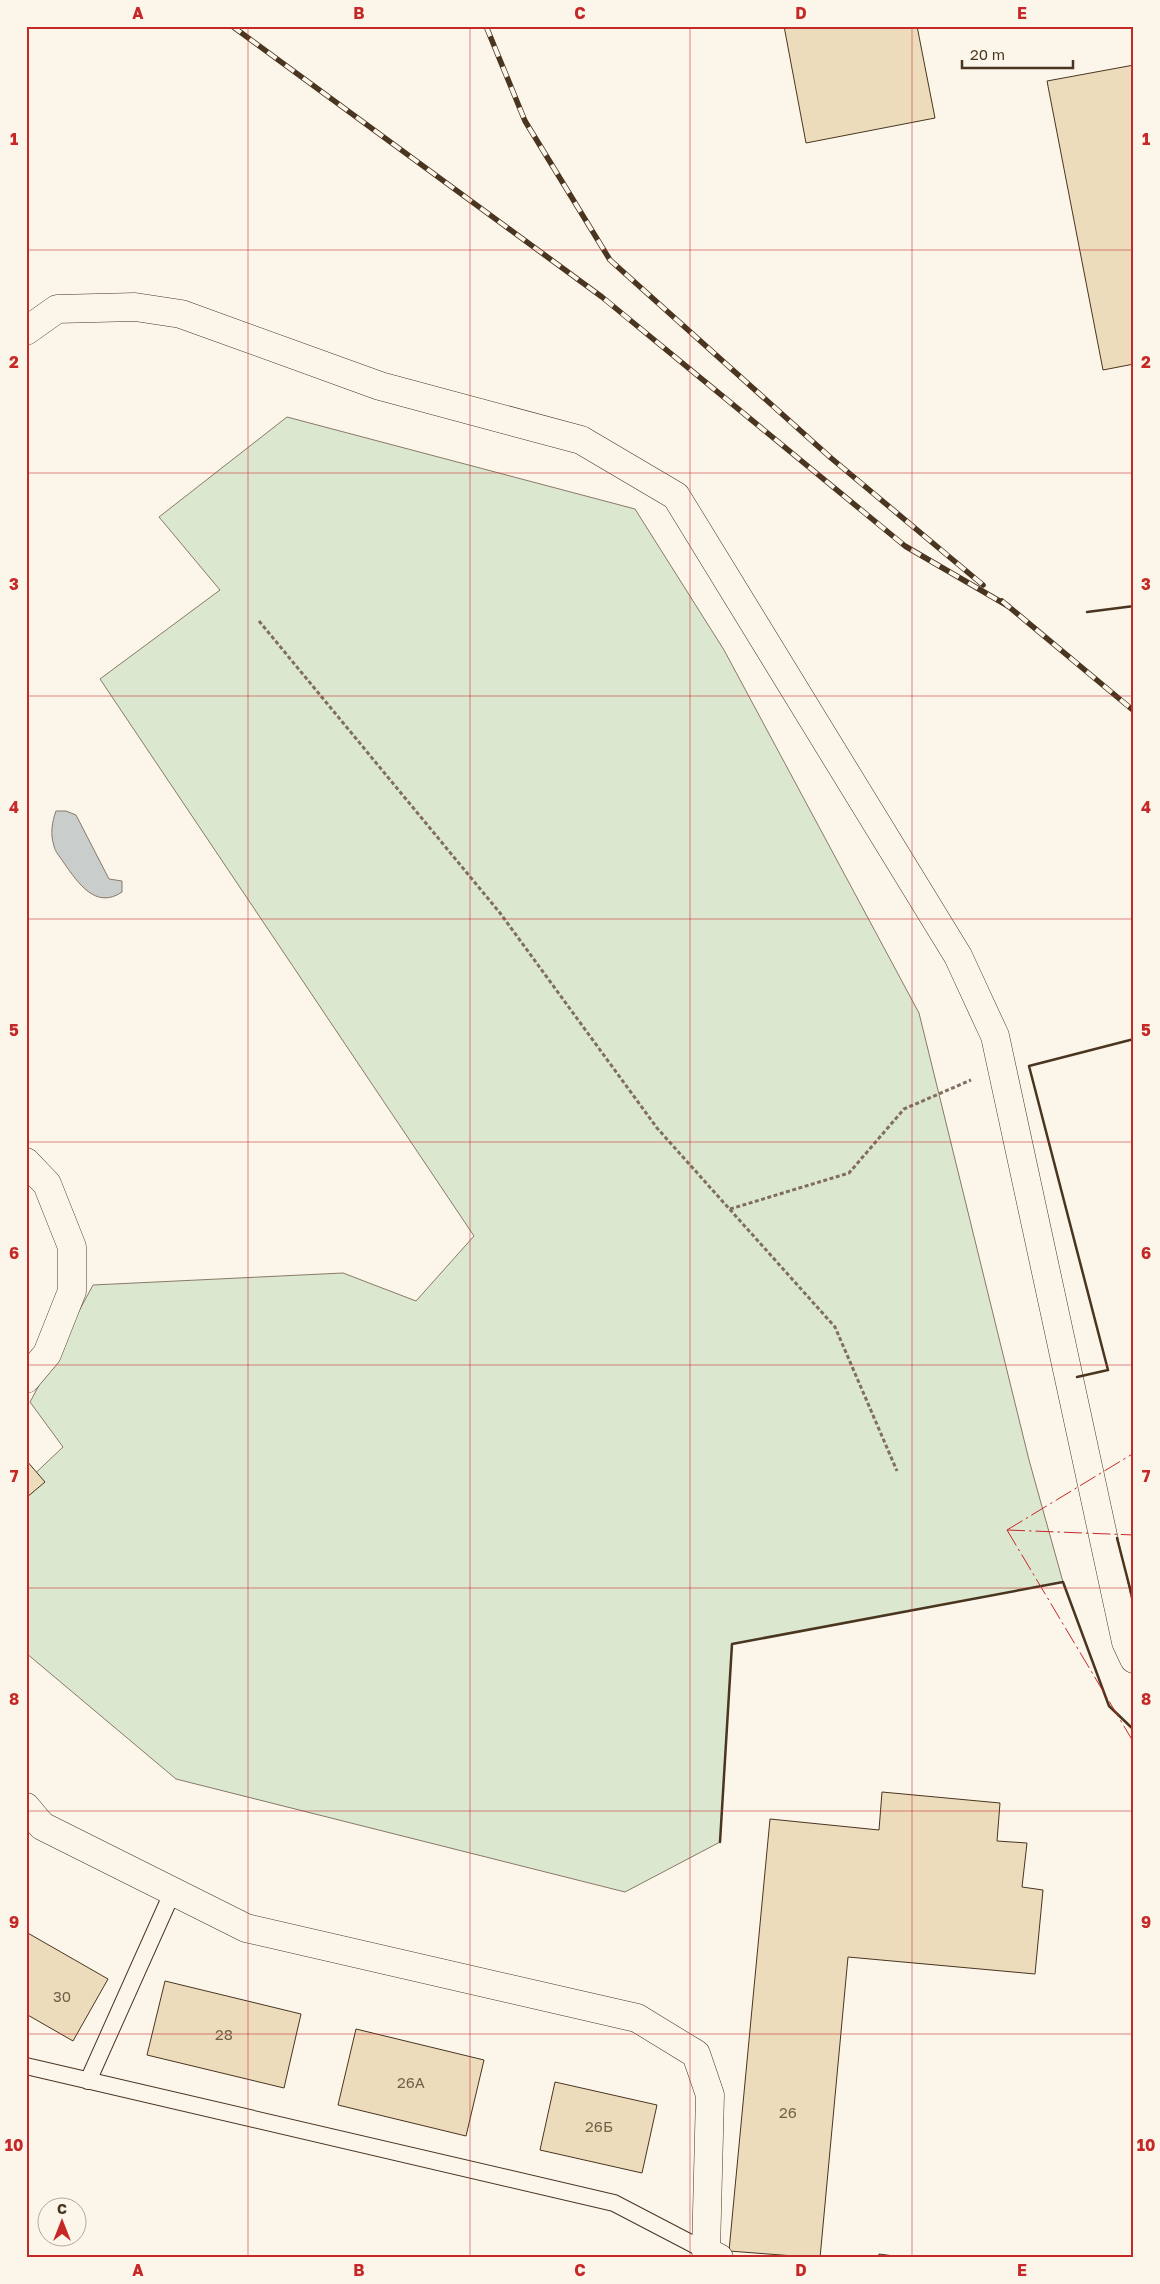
<svg xmlns="http://www.w3.org/2000/svg" width="1160" height="2284" font-family="'Golos Text',sans-serif">
	<rect width="100%" height="100%" fill="#fbf6e9"/>
	<!-- green -->
	<polygon fill="#dce7d0" stroke="#887966" points="287,417 635,509 724,650 919,1013 1029,1460 1063,1582 732,1644 720,1842 625,1892 176,1779 26,1653 26,1482 63,1447 30,1402 93,1285 343,1273 416,1301 474,1236 100,679 220,590 159,517"/>
	<!-- water -->
	<path fill="#c9cecd" stroke="#887966" d="M56 811H66L76 815 109 879 122 881V892C96 910 78 883 64 863 61 858 55 852 54 846 50 834 52 822 56 811Z"/>
	<!-- building -->
	<g fill="#ecdcbc" stroke="#4a3520">
		<polygon points="784,26 917,26 935,118 806,143"/>
		<polygon points="1134,65 1134,364 1103,370 1047,81"/>
		<polygon points="26,1460 45,1482 26,1498"/>
		<polygon points="882,1792 1000,1803 997,1841 1027,1843 1022,1887 1043,1890 1035,1974 848,1957 820,2258 729,2251 770,1819 879,1830"/>
		<polygon points="26,1932 108,1979 73,2041 26,2014"/>
		<polygon points="165,1981 301,2014 284,2088 147,2055"/>
		<polygon points="356,2029 484,2060 466,2136 338,2105"/>
		<polygon points="555,2082 657,2105 642,2173 540,2150"/>
		<polygon points="879,2254 909,2258 878,2258"/>
	</g>
	<g fill="none" stroke-linecap="round" stroke-linejoin="round">
		<!-- lane casing -->
		<g stroke="#4a3520" stroke-width="18">
			<g id="lane">
				<polyline points="26,2066 614,2203 706,2251"/>
				<polyline points="88,2081 173,1891"/>
			</g>
		</g>
		<!-- street casing -->
		<g stroke="#4a3520" stroke-width="29">
			<g id="street">
				<polyline points="26,331 57,309 135,307 181,314 380,386 581,440 676,496 958,956 995,1036 1126,1642 1134,1659"/>
				<polyline points="26,1162 47,1184 72,1247 72,1291 47,1354 26,1379"/>
				<polyline points="26,1807 42,1826 246,1928 637,2018 696,2054 710,2095 706,2251 719,2258"/>
			</g>
		</g>
		<!-- path -->
		<g stroke="#7f6f5c" stroke-width="3" stroke-dasharray="4 2.5" stroke-linecap="butt">
			<polyline points="259,621 500,913 657,1128 835,1327 897,1471"/>
			<polyline points="730,1209 849,1173 904,1109 971,1080"/>
		</g>
		<!-- lane -->
		<use href="#lane" stroke="#fbf6e9" stroke-width="16"/>
		<!-- street -->
		<use href="#street" stroke="#fbf6e9" stroke-width="28"/>
		<!-- rail casing -->
		<g stroke="#4a3520" stroke-width="5.5">
			<g id="rail">
				<polyline points="232,26 602,297 905,546 1008,606"/>
				<polyline points="486,26 525,121 610,260 831,458 983,585"/>
				<polyline points="1002,601 1134,711"/>
			</g>
		</g>
		<!-- rail -->
		<use href="#rail" stroke="#fbf6e9" stroke-width="4" stroke-dasharray="11" stroke-linecap="butt"/>
		<!-- wall -->
		<g stroke="#4a3520" stroke-width="2.5">
			<polyline points="1087,612 1134,606"/>
			<polyline points="1077,1377 1108,1370 1029,1066 1134,1039"/>
			<polyline points="1117,1538 1134,1604"/>
			<polyline points="720,1842 732,1644 1063,1582 1109,1706 1134,1730"/>
		</g>
		<!-- power -->
		<g stroke="#c62828" stroke-width="1" stroke-dasharray="18 4 2.5 4" stroke-linecap="butt">
			<polyline points="1007,1530 1134,1743"/>
			<polyline points="1007,1530 1134,1453"/>
			<polyline points="1007,1530 1134,1535"/>
		</g>
	</g>
	<!-- grid -->
	<path fill="none" stroke="#c62828" stroke-width="1" stroke-opacity="0.55" d="M248 26V2258M470 26V2258M690 26V2258M912 26V2258M26 250H1134M26 473H1134M26 696H1134M26 919H1134M26 1142H1134M26 1365H1134M26 1588H1134M26 1811H1134M26 2034H1134"/>
	<g text-anchor="middle" stroke-width="4" stroke-linejoin="round" paint-order="stroke">
		<!-- number labels -->
		<g font-size="15" fill="#725f47">
			<text x="62" y="2002">30</text>
			<text x="224" y="2040">28</text>
			<text x="411" y="2088">26А</text>
			<text x="788" y="2118">26</text>
			<text x="599" y="2132">26Б</text>
		</g>
	</g>
	<!-- border -->
	<rect width="1160" height="2284" fill="none" stroke="#fbf6e9" stroke-width="55"/>
	<!-- north arrow -->
	<g transform="translate(62 2222)"><circle r="24" fill="#fbf6e9" stroke="#b4a999"/>
	<path d="M0-4L9 19L0 12L-9 19Z" fill="#c62828"/>
	<text y="-8" font-size="14" font-weight="bold" text-anchor="middle" fill="#4a3520">С</text>
	</g>
	<!-- scale -->
	<path d="M962 60v8h111v-8" fill="none" stroke="#4a3520" stroke-width="2.5"/>
	<text x="970" y="60" font-size="15" fill="#4a3520" stroke="#fbf6e9" stroke-width="4" paint-order="stroke">20 m</text>
	<rect x="28" y="28" width="1104" height="2228" fill="none" stroke="#c62828" stroke-width="2"/>
	<g font-size="16" text-anchor="middle" font-weight="bold" fill="#c62828">
		<text x="138" y="19">A</text>
		<text x="359" y="19">B</text>
		<text x="580" y="19">C</text>
		<text x="801" y="19">D</text>
		<text x="1022" y="19">E</text>
		<text x="14" y="145">1</text>
		<text x="1146" y="145">1</text>
		<text x="14" y="368">2</text>
		<text x="1146" y="368">2</text>
		<text x="14" y="590">3</text>
		<text x="1146" y="590">3</text>
		<text x="14" y="813">4</text>
		<text x="1146" y="813">4</text>
		<text x="14" y="1036">5</text>
		<text x="1146" y="1036">5</text>
		<text x="14" y="1259">6</text>
		<text x="1146" y="1259">6</text>
		<text x="14" y="1482">7</text>
		<text x="1146" y="1482">7</text>
		<text x="14" y="1705">8</text>
		<text x="1146" y="1705">8</text>
		<text x="14" y="1928">9</text>
		<text x="1146" y="1928">9</text>
		<text x="14" y="2151">10</text>
		<text x="1146" y="2151">10</text>
		<text x="138" y="2276">A</text>
		<text x="359" y="2276">B</text>
		<text x="580" y="2276">C</text>
		<text x="801" y="2276">D</text>
		<text x="1022" y="2276">E</text>
	</g>
</svg>
